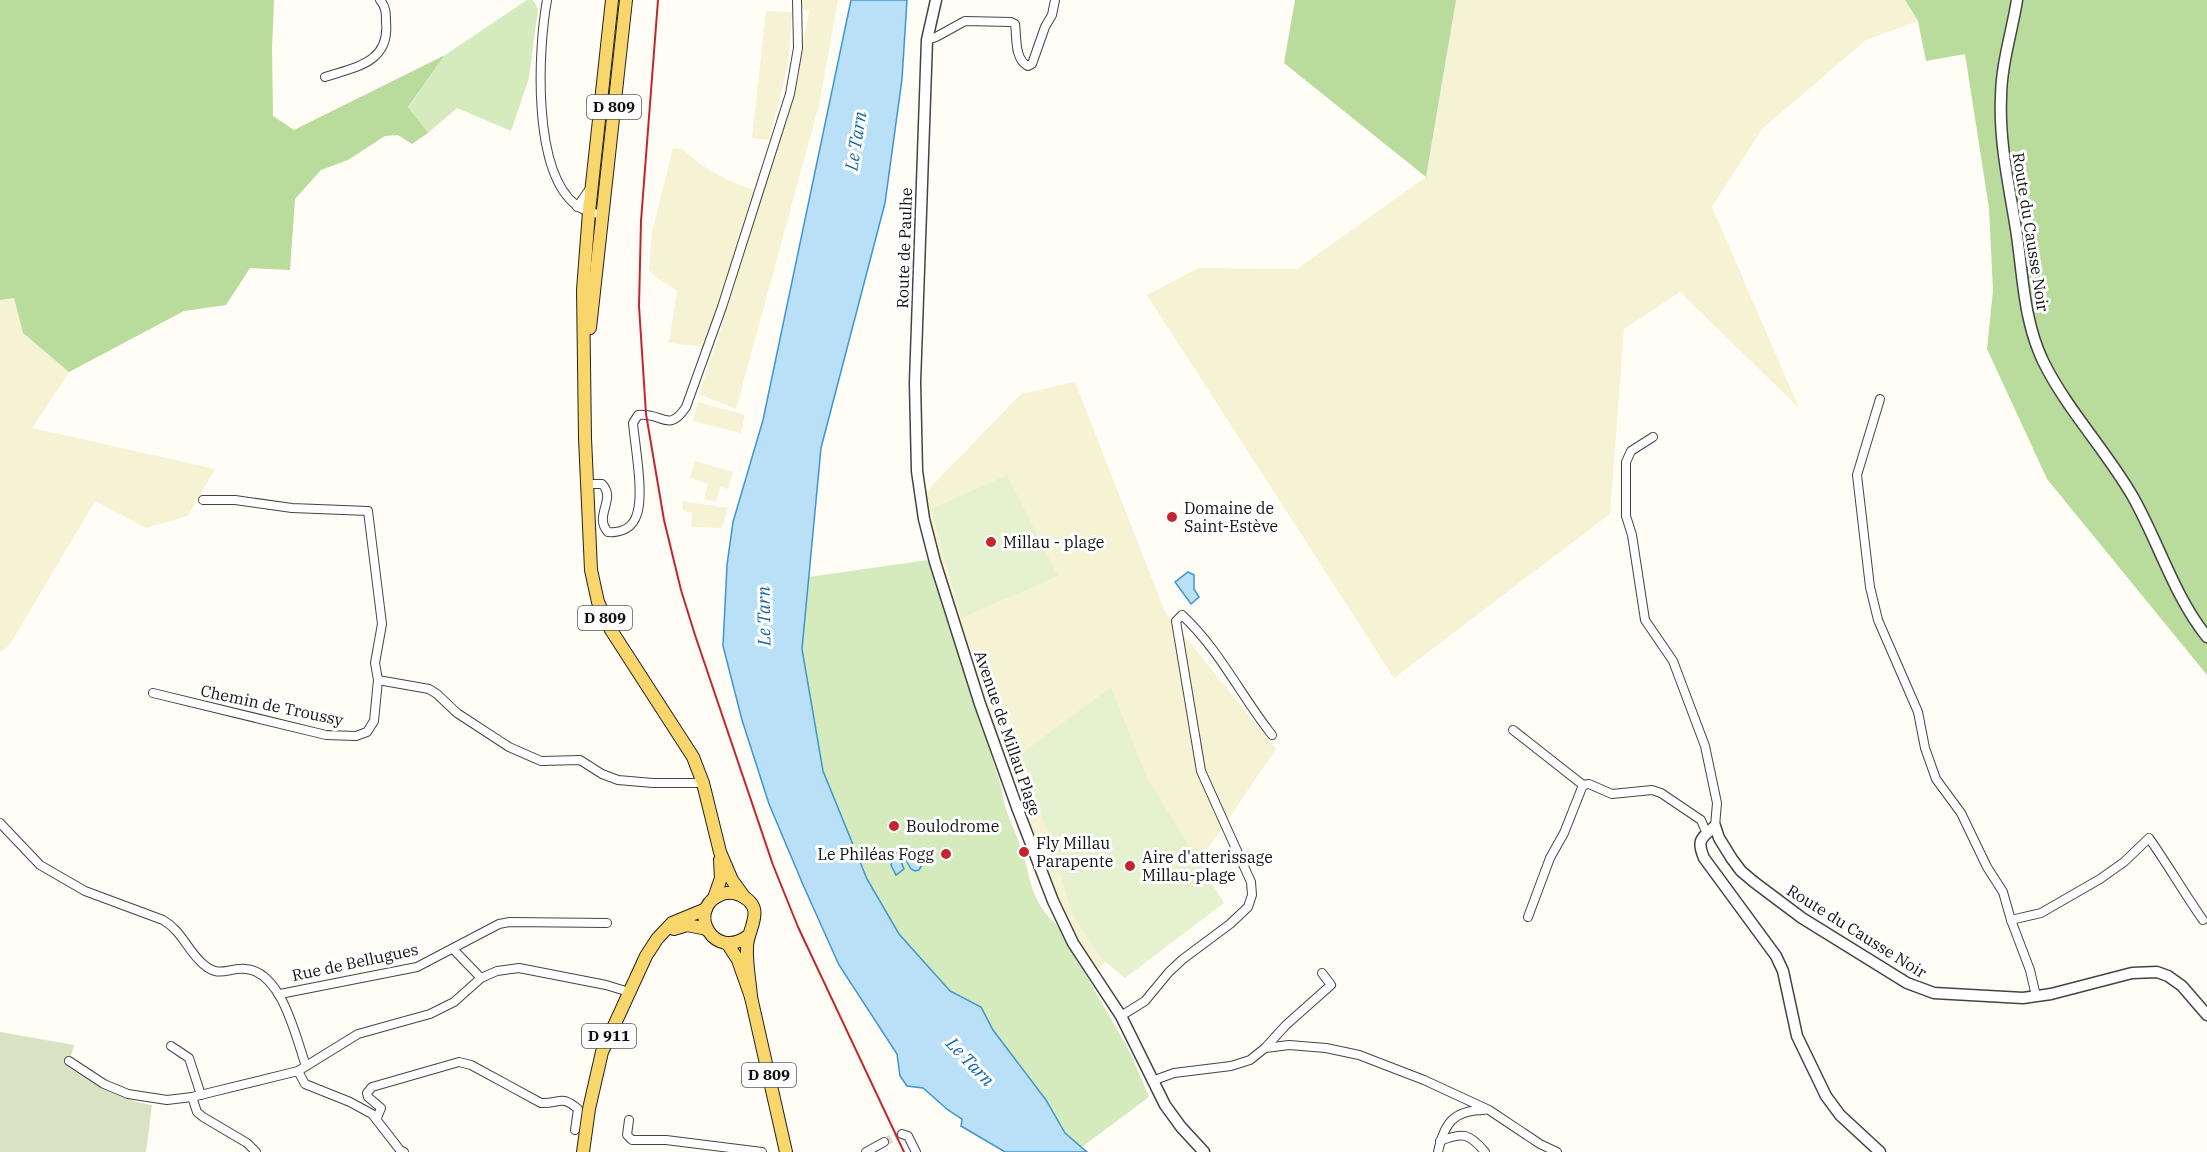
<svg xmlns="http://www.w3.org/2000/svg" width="2207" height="1152" font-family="'IBM Plex Serif',serif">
	<rect width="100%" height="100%" fill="#fffdf5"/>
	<!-- farmland -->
	<g fill="#f6f3d4">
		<polygon points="802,0 838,0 819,105 736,409 699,394 722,325 795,87 809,11 802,9"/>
		<polygon points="1456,0 1905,0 1918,21 1866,40 1762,129 1712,207 1799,408 1680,292 1624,329 1610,514 1394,678 1147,295 1199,268 1297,269 1426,177"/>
		<polygon points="766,11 792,12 788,65 769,140 752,138"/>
		<polygon points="673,148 682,149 703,166 726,179 757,192 705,347 669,343 677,290 658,279 649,270 652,232"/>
		<polygon points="14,298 23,333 69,372 32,428 215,469 188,516 146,528 95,501 9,646 0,652 0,300"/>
		<polygon points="1075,382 1165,612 1276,749 1180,890 1093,974 1073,943 962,646 920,498 1021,394"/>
		<polygon points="698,402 745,415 741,433 693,421"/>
		<polygon points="695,461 733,472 728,489 720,487 716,502 704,499 708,484 690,478"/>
		<polygon points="682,501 728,508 722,528 691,527 692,513 683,511"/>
	</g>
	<!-- green -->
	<g fill="#d5ebbd">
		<polygon points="527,0 533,0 538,9 529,78 511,131 457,108 428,133 408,108 445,55"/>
		<path d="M928 560 1002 789C1004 813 1014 826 1021 847 1032 880 1029 900 1058 926L1131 1054 1149 1097 1082 1147 1065 1133 1046 1100 993 1030 981 1007 950 991 899 934 867 879 823 771 802 649 808 577Z"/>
	</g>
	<!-- forest -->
	<g fill="#b9dc9c">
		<polygon points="0,0 274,0 272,48 273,116 294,130 445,55 408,107 428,133 412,144 398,135 385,136 348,160 321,170 295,199 290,270 250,268 226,305 184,311 69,372 23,333 14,298 0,300"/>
		<polygon points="1295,0 1456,0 1426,177 1284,63"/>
		<polygon points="1905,0 2207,0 2207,675 2047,479 1987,349 1993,290 1989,208 1965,54 1926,61 1918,21"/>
	</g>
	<!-- cemetery -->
	<path fill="#d9e3c4" d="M0 1032 74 1045 68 1067C98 1086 116 1099 152 1105L146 1152H0Z"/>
	<!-- pitch -->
	<g fill="#e6f2cf">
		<polygon points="1007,475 1058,576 961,618 931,509"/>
		<polygon points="1111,687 1146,776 1224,903 1125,978 1101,958 1072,913 1047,829 1017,757"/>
	</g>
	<!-- water -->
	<g fill="#b9e0f7" stroke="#3f96cf" stroke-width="1.5">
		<polygon points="851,0 907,0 902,79 885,203 821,448 802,649 823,771 867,879 899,934 950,991 981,1007 993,1030 1046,1100 1065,1133 1087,1152 1005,1152 961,1126 962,1119 948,1110 923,1088 907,1086 900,1076 897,1054 839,965 804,887 769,804 742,720 723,646 727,565 733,522 763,420"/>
		<polygon points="1188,572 1194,575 1194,589 1199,597 1191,604 1175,582"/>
		<polygon points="904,848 911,851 910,860 913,862 917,860 922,865 919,870 915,871 911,869 903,855 900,859 904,869 896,875 891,865 893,859 892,856"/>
	</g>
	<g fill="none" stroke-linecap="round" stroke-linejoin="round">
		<!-- minor-tunnel -->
		<polyline stroke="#dbdad3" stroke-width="8" stroke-dasharray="8 4" stroke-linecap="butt" points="884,1142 902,1134"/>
		<!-- minor casing -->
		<g stroke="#444" stroke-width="10">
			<g id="minor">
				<path d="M547 0C538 50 532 171 576 205 583 211 593 213 602 215"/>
				<path d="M927 40 936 37 965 21 1011 22 1015 24C1017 37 1014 59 1028 66L1032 64 1045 27 1052 15 1055 0"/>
				<path d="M325 77C355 67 390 63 386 22 386 13 386 7 380 0"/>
				<polyline points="577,207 591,187"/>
				<polyline points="1880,399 1857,475 1870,587 1878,620 1918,712 1925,748 1936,779 1961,813 1987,867 2003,892 2011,920 2030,970 2036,996"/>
				<polyline points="1653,437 1631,451 1626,462 1626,516 1632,535 1645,620 1673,661 1705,746 1717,803 1715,826"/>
				<path d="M587 484H602C617 499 593 516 608 532 621 533 633 528 637 514 644 493 635 446 633 423L638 415C663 412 668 434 686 407L722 307 790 94 798 48 797 0"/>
				<polyline points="378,680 429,689 437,694 457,713 509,747 541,761 580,760 602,774 618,780 653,783 703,783"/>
				<polyline points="153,693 326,735 356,736 367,732 374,721 378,680 375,663 382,624 368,511 292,508 235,500 203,500"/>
				<polyline points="1513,730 1583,785"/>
				<path d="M0 823 40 865 85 891 163 920C182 931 187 950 203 964 220 979 228 967 246 969 282 972 296 1038 306 1066"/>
				<polyline points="1528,917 1550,858 1564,833 1583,785 1589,784 1612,794 1652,790 1661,793 1701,820 1707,834"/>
				<path d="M2011 920 2041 913 2100 879 2124 862 2149 838C2168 865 2184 893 2203 920"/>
				<polyline points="454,950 481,978"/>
				<polyline points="280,994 417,967 499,924 510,922 607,923"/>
				<path d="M1121 1016 1145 1001 1169 972 1183 959 1230 924 1248 907 1252 895 1251 882 1201 771 1176 621 1182 615C1219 649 1241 696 1272 735"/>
				<polyline points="171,1046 189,1058 201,1095"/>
				<polyline points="1265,1048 1286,1025 1331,985 1322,973"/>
				<polyline points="69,1061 104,1084 128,1094 167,1100 192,1097 298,1071 358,1034 430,1014 454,1002 481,978 497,971 519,968 606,985 629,992"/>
				<polyline points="298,1071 305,1084 350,1102 372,1114 400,1150 404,1152"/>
				<polyline points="1152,1081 1174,1073 1231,1066 1250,1060 1265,1048 1289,1045 1326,1048 1359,1055 1424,1080 1489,1110 1540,1144 1557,1152"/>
				<polyline points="192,1097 197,1112 203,1117 247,1143 256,1152"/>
				<path d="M377 1118 381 1108 368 1097 367 1093 372 1087 459 1062 471 1065 541 1103C560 1104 561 1094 578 1109L575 1130"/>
				<polyline points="629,1120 627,1135 632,1140 666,1140 762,1152"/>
				<polyline points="902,1134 908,1136 916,1152"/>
				<path d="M1440 1141C1463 1132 1469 1133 1485 1152"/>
				<polyline points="866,1152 884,1142"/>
				<path d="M1438 1152C1444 1123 1454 1110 1484 1110"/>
			</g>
		</g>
		<!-- tertiary casing -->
		<g stroke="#444" stroke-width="13">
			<g id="tertiary">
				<polyline points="936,0 927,40 915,383 917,471 924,519 935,562 980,704 1018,810 1053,901 1073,943 1121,1016 1165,1105 1181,1127 1204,1152"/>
				<path d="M2017 0C2012 32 2001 65 2001 98 1999 142 2009 185 2016 229 2023 273 2023 319 2043 361 2067 410 2106 450 2133 497 2159 543 2174 596 2207 637"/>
				<path d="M1880 1152 1840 1115 1826 1096 1797 1036 1783 971 1776 956 1704 858C1696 839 1702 838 1715 826L1719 838 1732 859 1741 871 1754 882 1802 918 1907 983 1934 993 2023 998 2051 994 2132 973 2157 972 2168 976 2182 986 2207 1015"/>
			</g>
		</g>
		<!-- primary casing -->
		<g stroke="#222" stroke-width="14">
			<g id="primary">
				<polyline points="612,0 589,212 583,290 585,438 591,570 598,602 611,630 693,757 703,783 720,852 732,880 745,898"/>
				<polyline points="590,328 626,0"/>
				<polyline points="714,898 721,878 720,860"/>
				<polyline points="674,929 687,925 707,929"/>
				<path d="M748 936C714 961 687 912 718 896 725 892 733 892 740 895 768 908 747 929 747 947 746 963 750 981 751 997"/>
				<polyline points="727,943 738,960 751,997 786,1152"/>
				<polyline points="583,1152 589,1109 602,1052 646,956 657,939 672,923 706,909"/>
			</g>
		</g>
		<!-- minor -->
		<use href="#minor" stroke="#fff" stroke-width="8"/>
		<!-- tertiary -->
		<use href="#tertiary" stroke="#fff" stroke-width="10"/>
		<!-- primary -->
		<use href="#primary" stroke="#f9d66b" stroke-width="12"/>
		<!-- rail -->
		<polyline stroke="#c4262e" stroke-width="2" points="658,0 641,221 639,306 646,414 664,520 681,590 695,635 773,865 798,927 904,1152"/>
	</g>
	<!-- markers -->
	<g fill="#c4262e" stroke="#fff" stroke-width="2">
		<circle cx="1172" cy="517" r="6"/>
		<circle cx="991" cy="542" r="6"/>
		<circle cx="894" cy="826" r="6"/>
		<circle cx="1024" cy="852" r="6"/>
		<circle cx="946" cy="854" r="6"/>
		<circle cx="1130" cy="866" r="6"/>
	</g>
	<g text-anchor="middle" stroke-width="6" stroke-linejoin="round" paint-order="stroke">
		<!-- shield labels -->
		<g fill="#fff" stroke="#585858" stroke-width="1.5">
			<rect x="587" y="95" width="54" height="24" rx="4.5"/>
			<rect x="578" y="606" width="54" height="24" rx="4.5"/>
			<rect x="582" y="1024" width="54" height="24" rx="4.5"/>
			<rect x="742" y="1063" width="54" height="24" rx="4.5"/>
		</g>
		<g font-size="15" font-weight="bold" fill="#111">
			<text x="614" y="112">D 809</text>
			<text x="605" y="623">D 809</text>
			<text x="609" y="1041">D 911</text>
			<text x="769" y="1080">D 809</text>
		</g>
		<!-- street labels -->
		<g font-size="16" fill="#111" stroke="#fff">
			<text transform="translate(2031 232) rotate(81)" y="6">Route du Causse Noir</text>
			<text transform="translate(904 248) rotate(-88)" y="6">Route de Paulhe</text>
			<text transform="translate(272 705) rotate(12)" y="6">Chemin de Troussy</text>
			<text transform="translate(1008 733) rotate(71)" y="6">Avenue de Millau Plage</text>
			<text transform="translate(1857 931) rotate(32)" y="6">Route du Causse Noir</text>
			<text transform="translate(355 962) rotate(-12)" y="6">Rue de Bellugues</text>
		</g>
		<!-- poi labels -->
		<g font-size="16" fill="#111" stroke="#fff" text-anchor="start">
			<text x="1184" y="514">Domaine de<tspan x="1184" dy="18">Saint-Estève</tspan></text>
			<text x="1003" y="548">Millau - plage</text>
			<text x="906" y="832">Boulodrome</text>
			<text x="1036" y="849">Fly Millau<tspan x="1036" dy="18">Parapente</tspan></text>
			<text x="934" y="860" text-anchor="end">Le Philéas Fogg</text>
			<text x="1142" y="863">Aire d'atterissage<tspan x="1142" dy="18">Millau-plage</tspan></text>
		</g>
		<!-- water labels -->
		<g font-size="18" font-style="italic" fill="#1768a6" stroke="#fff">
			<text transform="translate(856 141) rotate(-81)" y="6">Le Tarn</text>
			<text transform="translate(764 616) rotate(-91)" y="6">Le Tarn</text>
			<text transform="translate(970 1062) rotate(46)" y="6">Le Tarn</text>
		</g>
	</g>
</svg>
